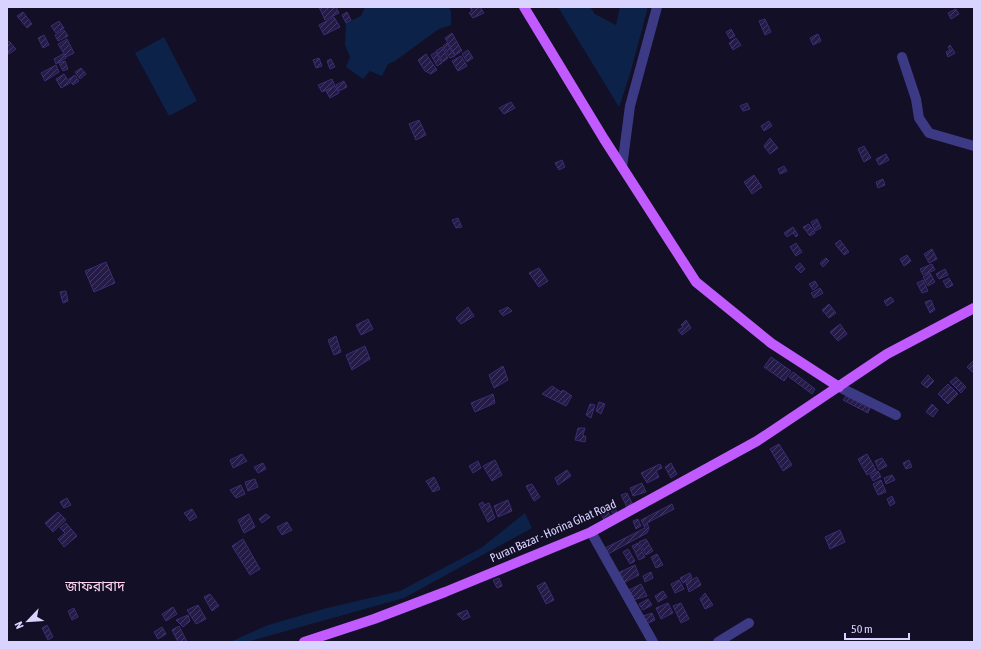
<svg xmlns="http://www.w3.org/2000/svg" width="981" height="649" font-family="'Asap Condensed','Noto Sans Bengali',sans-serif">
	<defs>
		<pattern id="building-hatch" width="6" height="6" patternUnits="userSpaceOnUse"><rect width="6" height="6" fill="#241b47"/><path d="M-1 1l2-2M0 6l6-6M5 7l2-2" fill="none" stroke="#433b63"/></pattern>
	</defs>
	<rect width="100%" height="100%" fill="#130f26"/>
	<!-- water -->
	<g fill="#0c2248">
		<polygon points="365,7 449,7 451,12 451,25 439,29 395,61 388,64 382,76 370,71 363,79 346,67 350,57 345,45 346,23 361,16"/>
		<polygon points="558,7 590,7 595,14 616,25 620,7 648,7 630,74 619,107"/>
		<polygon points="164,37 197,101 169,116 135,53"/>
		<polygon points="525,513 532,528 404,598 247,642 230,642 268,625 327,608 400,591 481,548"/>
	</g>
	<!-- building -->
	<g fill="url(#building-hatch)" stroke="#3b2d73">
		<polygon points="319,7 336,7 339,13 325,20"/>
		<polygon points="470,7 480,7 484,13 473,18 469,13 472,11"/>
		<polygon points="956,9 959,14 951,19 948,13"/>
		<polygon points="23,12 32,24 27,28 17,16"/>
		<polygon points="347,12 351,20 346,23 342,15"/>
		<polygon points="334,17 340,27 324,35 319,25"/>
		<polygon points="765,19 771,32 765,35 759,21"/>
		<polygon points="59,21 64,28 56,33 51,26"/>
		<polygon points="731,29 735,36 730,39 726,32"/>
		<polygon points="64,30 68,36 58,41 55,35"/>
		<polygon points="452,33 462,51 455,55 445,38"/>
		<polygon points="818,34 821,41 813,45 810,38"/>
		<polygon points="44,35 49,45 43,48 38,38"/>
		<polygon points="736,38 741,45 733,50 729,43"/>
		<polygon points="67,39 74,53 66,57 58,44"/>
		<polygon points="9,41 16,49 9,54 7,51 7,43"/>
		<polygon points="447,43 455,56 450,58 443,46"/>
		<polygon points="950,45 955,53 948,57 946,52 950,50 948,47"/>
		<polygon points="442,47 448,58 443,62 436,51"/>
		<polygon points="468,50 473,58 467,62 462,54"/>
		<polygon points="436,52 442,63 437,66 431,55"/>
		<polygon points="63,54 66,58 56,64 54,59"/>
		<polygon points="426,54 437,70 431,74 425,71 418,60"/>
		<polygon points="461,56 467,66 458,71 452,61"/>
		<polygon points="319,58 322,66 316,68 313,60"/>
		<polygon points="331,59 335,67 330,69 327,61"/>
		<polygon points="65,61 68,69 63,71 59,63"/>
		<polygon points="56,65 59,72 45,81 41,73"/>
		<polygon points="81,68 86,74 80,79 75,72"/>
		<polygon points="64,74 70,83 61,88 56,79"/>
		<polygon points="75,75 79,81 73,85 69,79"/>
		<polygon points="332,79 335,86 322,92 318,85"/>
		<polygon points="344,81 347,87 339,91 336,85"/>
		<polygon points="335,86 339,93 330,98 326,91"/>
		<polygon points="511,102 515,108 504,114 499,108"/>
		<polygon points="747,103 750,109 743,111 740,106"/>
		<polygon points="419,120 426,135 416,140 409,124"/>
		<polygon points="769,121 772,126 764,131 761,126"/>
		<polygon points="770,138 778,148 770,154 764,146"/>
		<polygon points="864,146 871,158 864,162 858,149"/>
		<polygon points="886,154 889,160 879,165 876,159"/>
		<polygon points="562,160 565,167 559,170 555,163"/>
		<polygon points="784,166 787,171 780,174 778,169"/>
		<polygon points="754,175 762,187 752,194 744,182"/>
		<polygon points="883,179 885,185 878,188 876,182"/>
		<polygon points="458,218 462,227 456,228 452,220"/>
		<polygon points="817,219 821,228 815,231 811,222"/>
		<polygon points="809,224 815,233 810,236 803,227"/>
		<polygon points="793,227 798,235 796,237 793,233 787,237 784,233"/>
		<polygon points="840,240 849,252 844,255 835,244"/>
		<polygon points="796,243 802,252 796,256 790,247"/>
		<polygon points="932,249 937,259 929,263 924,254"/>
		<polygon points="907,255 911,261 904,266 900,259"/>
		<polygon points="826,258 829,261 823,267 820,263"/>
		<polygon points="106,262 115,283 94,292 85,271"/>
		<polygon points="800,263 805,269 801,273 795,267"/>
		<polygon points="932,264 935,270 923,275 920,269"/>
		<polygon points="539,268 548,281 539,287 529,273"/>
		<polygon points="945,269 948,275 939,279 936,274"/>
		<polygon points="930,273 935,282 928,286 923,277"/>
		<polygon points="949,278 953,285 947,288 943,281"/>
		<polygon points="923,280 928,291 922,293 917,283"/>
		<polygon points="815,281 818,286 813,290 809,284"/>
		<polygon points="820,288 823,293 814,298 811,293"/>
		<polygon points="66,291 68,301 63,303 60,292"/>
		<polygon points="891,297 894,301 887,306 884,301"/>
		<polygon points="931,300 935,310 930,313 925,302"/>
		<polygon points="829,304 836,313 829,318 822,310"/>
		<polygon points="468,307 474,316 461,324 456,318"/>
		<polygon points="508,307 512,311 503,316 499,311"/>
		<polygon points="368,319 373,329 361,335 356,325"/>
		<polygon points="686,320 691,328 682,335 678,330 683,327 681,325"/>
		<polygon points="840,324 847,334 838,341 830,332"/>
		<polygon points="336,336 341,352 334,355 328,340"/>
		<polygon points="365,346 370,359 352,370 346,355"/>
		<polygon points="771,357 791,371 784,381 764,367"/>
		<polygon points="973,361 974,362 974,373 967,367"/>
		<polygon points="503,366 508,380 494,388 489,375"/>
		<polygon points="793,372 815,389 812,394 789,377"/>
		<polygon points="928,375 934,381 927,388 921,383"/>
		<polygon points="956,377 966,387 961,393 950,382"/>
		<polygon points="948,384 958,394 948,404 938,394"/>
		<polygon points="552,386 561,392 563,390 572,396 566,406 542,394"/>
		<polygon points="493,394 495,403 475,412 471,403"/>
		<polygon points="846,396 870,408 868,413 843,400"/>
		<polygon points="599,402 605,404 601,414 596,411"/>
		<polygon points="590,404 595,405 591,418 586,415"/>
		<polygon points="932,404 938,410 933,417 926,412"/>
		<polygon points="578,428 585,428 583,435 586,437 585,442 575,440"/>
		<polygon points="779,444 792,465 783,471 770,449"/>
		<polygon points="242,454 247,461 233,468 230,460"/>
		<polygon points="867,454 876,470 867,475 858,459"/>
		<polygon points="882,458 887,466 879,470 875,461"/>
		<polygon points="495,460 502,475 492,481 483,466"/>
		<polygon points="909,460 912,467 906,469 903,463"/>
		<polygon points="478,461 481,468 473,473 469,466"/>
		<polygon points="263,463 266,469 258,473 254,467"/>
		<polygon points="671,463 677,474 671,478 665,467"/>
		<polygon points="660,464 662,468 656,471 659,477 647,483 641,473"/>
		<polygon points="567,470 571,476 558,485 555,478"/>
		<polygon points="878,471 881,477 873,481 870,475"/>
		<polygon points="892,475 895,480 886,484 884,478"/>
		<polygon points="434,477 440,489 433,492 426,481"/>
		<polygon points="255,479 258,487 248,491 245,482"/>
		<polygon points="881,480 886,492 878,495 873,484"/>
		<polygon points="642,483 646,492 633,496 630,488"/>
		<polygon points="532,484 540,497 534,501 526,486"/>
		<polygon points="241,485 245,494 236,498 230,490"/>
		<polygon points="627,493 634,507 628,509 621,495"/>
		<polygon points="892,496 895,503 890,506 887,499"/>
		<polygon points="67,498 71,505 64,508 60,502"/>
		<polygon points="508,500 512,511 498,517 494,506"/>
		<polygon points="483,502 484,505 489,503 495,518 488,522 479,504"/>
		<polygon points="615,503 615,507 618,516 615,517 608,506"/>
		<polygon points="672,504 674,509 647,523 649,528 647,533 608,554 605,548 645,528 641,520"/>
		<polygon points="192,509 197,517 190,521 184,513"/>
		<polygon points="606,509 612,518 605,522 600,512"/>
		<polygon points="58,512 66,520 53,532 45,523"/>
		<polygon points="249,514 255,527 244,533 238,520"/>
		<polygon points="266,514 270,517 262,523 259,519"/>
		<polygon points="638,519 641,526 636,529 633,521"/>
		<polygon points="287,522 292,530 282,535 277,527"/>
		<polygon points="66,523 77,536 64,547 58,539 65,533 60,528"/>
		<polygon points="840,530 845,542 830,549 825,537"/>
		<polygon points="243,539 260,569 250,575 232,546"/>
		<polygon points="646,539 653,551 646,555 639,542"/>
		<polygon points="638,543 645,557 639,560 632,546"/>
		<polygon points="628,549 635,561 630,564 623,552"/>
		<polygon points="657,554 663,565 656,568 651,557"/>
		<polygon points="635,565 639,575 623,583 618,573"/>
		<polygon points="651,572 653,578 645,582 643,576"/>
		<polygon points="690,573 692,578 683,583 680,578"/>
		<polygon points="697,577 701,585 689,592 686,583"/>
		<polygon points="499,578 502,586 497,588 493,580"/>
		<polygon points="679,580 684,589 675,593 671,584"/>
		<polygon points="545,582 554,600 546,604 537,586"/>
		<polygon points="641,584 647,596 633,600 629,590"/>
		<polygon points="663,591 667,597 658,602 655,596"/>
		<polygon points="705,593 713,605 705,609 700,599"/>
		<polygon points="210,594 219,606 212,611 204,597"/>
		<polygon points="648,599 652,605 643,610 639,604"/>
		<polygon points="668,603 673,613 661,619 656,608"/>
		<polygon points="681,603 689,619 681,623 673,606"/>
		<polygon points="198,605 206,619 196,624 187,610"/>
		<polygon points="173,607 177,614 166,621 162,614"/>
		<polygon points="74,608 78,617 72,620 68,611"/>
		<polygon points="467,610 470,617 463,620 457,614"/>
		<polygon points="652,613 655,620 646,624 643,616"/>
		<polygon points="188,615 190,621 183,627 176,620"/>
		<polygon points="47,625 53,637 48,640 42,628"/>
		<polygon points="179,626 187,642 178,642 172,630"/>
		<polygon points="162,627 166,634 158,639 154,632"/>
	</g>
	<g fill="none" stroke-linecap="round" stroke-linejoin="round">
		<!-- minor -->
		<g stroke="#3d3a85" stroke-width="10">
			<polyline points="902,57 916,99 919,118 929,133 974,146"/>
			<polyline points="622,167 630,106 657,7"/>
			<polyline points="839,387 896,415"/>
			<polyline points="591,532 653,642"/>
			<polyline points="718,642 749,623"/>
		</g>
		<!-- major -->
		<g stroke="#c25bff" stroke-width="10">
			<polyline points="524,7 604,139 696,282 771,343 839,387"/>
			<polyline points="304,642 374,619 445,592 591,532 757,441 887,354 974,308"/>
		</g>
	</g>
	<g text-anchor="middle" stroke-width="3" stroke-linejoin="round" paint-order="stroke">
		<!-- street labels -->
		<g font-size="12" fill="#d9d4ff" stroke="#130f26">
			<text transform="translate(553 531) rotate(-24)" y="4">Puran Bazar - Horina Ghat Road</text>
		</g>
		<!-- quarter labels -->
		<g font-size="14" fill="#ffd6f0" stroke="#130f26">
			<text x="95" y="591">জাফরাবাদ</text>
		</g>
	</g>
	<!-- border -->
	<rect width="981" height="649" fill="none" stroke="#d9d4ff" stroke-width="16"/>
	<!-- north arrow -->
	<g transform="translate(28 621) rotate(245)" stroke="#130f26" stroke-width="3" paint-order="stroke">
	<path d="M0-3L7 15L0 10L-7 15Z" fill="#d9d4ff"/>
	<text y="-6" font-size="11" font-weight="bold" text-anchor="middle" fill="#d9d4ff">N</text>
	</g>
	<!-- scale -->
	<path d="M845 633v6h64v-6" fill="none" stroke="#d9d4ff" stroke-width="2"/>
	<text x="851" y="633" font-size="12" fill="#d9d4ff" stroke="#130f26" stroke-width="3" paint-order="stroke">50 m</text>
</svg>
